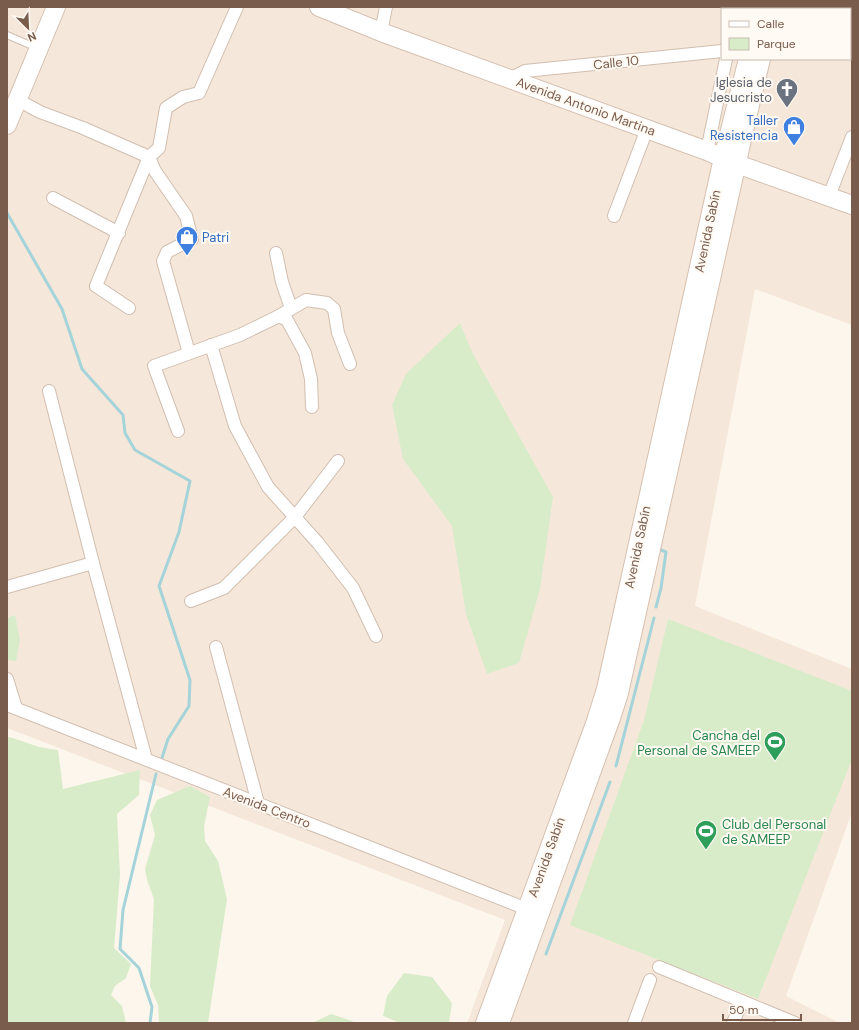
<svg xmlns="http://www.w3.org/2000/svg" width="859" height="1030" font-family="'DM Sans',sans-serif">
	<rect width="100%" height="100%" fill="#fdf6ec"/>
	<!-- residential -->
	<path fill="#f5e8da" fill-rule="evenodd" d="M7 7H852V325L755 289 695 606 852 669V812L786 996 840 1023H467L505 920 7 728ZM722 9H850V59H722Z"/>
	<!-- green -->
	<g fill="#d8ecc9">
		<polygon points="460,323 472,352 553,497 540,589 519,663 487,674 466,614 452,526 403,459 392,405 406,374"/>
		<polygon points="15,615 20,640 16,661 7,660 7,618"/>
		<polygon points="668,619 852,691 852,759 758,999 570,925 644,720"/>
		<polygon points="7,737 13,738 39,747 58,750 63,789 140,770 139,795 117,814 120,875 114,948 131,964 126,978 115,986 111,995 122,1006 126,1023 7,1023"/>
		<polygon points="190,786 210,797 204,826 205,841 218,861 227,899 208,1023 159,1023 158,1005 150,986 154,899 147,880 145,869 155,835 150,815 157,800"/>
		<polygon points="404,973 432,977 452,1003 449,1023 400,1023 383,1016 387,996"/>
		<polygon points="331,1014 352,1021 355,1023 312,1023"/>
	</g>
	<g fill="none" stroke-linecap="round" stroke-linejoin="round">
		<!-- stream -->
		<g stroke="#a5d3da" stroke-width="3">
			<polyline points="7,213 62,309 82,369 123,415 125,433 135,450 190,481 179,532 159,586 190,680 189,706 168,739 162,758"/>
			<polyline points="656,607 661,588 666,552 661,550"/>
			<polyline points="616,766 654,618"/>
			<polyline points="546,954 610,782"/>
			<polyline points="150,1023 152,1007 139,968 120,949 123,910 156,774"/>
		</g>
		<!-- lane casing -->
		<g stroke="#d1beb0" stroke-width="8">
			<polyline id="lane" points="7,35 37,48"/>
		</g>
		<!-- street casing -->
		<g stroke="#d1beb0" stroke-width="14">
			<g id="street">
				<polyline points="736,9 736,7"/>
				<polyline points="381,32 386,7"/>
				<polyline points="511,78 525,71 722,51"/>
				<polyline points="18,100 40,112 83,128 149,157 155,171 186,216 192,239 167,252 163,261 189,353"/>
				<polyline points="707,151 726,59"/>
				<polyline points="829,196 852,137"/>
				<polyline points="53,198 119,233"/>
				<polyline points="614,216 647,129"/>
				<polyline points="276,253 282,282 291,308"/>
				<polyline points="129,308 96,286 149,157 159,148 166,108 183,97 199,93 237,7"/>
				<polyline points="279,316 287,320 305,353 311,379 312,407"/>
				<polyline points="211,345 235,426 268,487 318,543 353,588 376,636"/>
				<polyline points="49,391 93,563 146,759"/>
				<polyline points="178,431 154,366 240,335 279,316 306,300 327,303 334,309 338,333 350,364"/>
				<polyline points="7,587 93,563"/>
				<polyline points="191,601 224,588 295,517 338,461"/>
				<polyline points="216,647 258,803"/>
				<polyline points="7,679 16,708"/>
				<polyline points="7,705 527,909"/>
				<polyline points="659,967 795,1023"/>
				<polyline points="634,1023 650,980"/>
				<polyline points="733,1023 742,1001"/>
			</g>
		</g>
		<!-- secondary casing -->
		<g stroke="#d6c0b0" stroke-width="20">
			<g id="secondary">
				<polyline points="319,7 381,32 707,151 737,164 852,205"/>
				<polyline points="760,9 761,7"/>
				<polyline points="7,125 56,7"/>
				<polyline points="485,1023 596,721 606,689 723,158 748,59"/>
				<polyline points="500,1023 611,718 619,693 745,126 761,59"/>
			</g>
		</g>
		<!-- lane -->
		<use href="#lane" stroke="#fff" stroke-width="6"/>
		<!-- street -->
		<use href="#street" stroke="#fff" stroke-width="12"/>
		<!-- secondary -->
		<use href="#secondary" stroke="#fff" stroke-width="18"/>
	</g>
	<!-- icons -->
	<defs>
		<g id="church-pin" transform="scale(1.15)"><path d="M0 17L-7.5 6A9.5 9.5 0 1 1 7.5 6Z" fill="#6b7280" stroke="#fffaf3"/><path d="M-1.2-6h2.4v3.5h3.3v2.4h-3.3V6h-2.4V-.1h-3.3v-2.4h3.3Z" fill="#fff"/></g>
		<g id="shop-pin" transform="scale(1.15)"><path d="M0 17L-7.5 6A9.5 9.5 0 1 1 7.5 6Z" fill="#3f7fe0" stroke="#fffaf3"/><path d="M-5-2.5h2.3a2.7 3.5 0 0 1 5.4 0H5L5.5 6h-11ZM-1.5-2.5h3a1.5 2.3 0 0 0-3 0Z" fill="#fff"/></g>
		<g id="stadium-pin" transform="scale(1.15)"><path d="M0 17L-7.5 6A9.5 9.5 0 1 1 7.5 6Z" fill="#2e9e5b" stroke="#fffaf3"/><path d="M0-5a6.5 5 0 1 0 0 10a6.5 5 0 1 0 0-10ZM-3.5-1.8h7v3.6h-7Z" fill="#fff"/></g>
	</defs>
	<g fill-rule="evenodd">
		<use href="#church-pin" x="787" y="89"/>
		<use href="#shop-pin" x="794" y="127"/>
		<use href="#shop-pin" x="187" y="237"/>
		<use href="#stadium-pin" x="775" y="742"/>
		<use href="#stadium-pin" x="706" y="831"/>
	</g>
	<g text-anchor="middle" stroke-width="4" stroke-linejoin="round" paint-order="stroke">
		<!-- street labels -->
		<g font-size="13" fill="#7a5c4d" stroke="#fffaf3">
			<text transform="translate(616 62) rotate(-6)" y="5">Calle 10</text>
			<text transform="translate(586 106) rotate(20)" y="5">Avenida Antonio Martina</text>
			<text transform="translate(707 231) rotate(-78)" y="5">Avenida Sabín</text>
			<text transform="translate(637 547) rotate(-78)" y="5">Avenida Sabín</text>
			<text transform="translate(267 807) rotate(21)" y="5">Avenida Centro</text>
			<text transform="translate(546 857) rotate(-70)" y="5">Avenida Sabín</text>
		</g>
		<!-- worship labels -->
		<g font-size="13" fill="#5b616d" stroke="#fffaf3" text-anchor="end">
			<text x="772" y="87">Iglesia de<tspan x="772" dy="15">Jesucristo</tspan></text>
		</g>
		<!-- shop labels -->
		<g font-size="13" fill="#366cbe" stroke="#fffaf3" text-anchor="end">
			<text x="778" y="125">Taller<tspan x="778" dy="15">Resistencia</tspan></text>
			<text x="202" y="242" text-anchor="start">Patri</text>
		</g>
		<!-- leisure labels -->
		<g font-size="13" fill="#27864d" stroke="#fffaf3" text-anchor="end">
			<text x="760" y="740">Cancha del<tspan x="760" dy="15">Personal de SAMEEP</tspan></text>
			<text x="722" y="829" text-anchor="start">Club del Personal<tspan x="722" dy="15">de SAMEEP</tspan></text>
		</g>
	</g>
	<!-- border -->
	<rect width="859" height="1030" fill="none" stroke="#7a5c4d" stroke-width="16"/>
	<!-- legend -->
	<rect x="721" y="8" width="130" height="52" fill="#fffaf3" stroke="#cabbb1"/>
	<rect x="729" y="21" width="20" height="6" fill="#ffffff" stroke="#cabbb1"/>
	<text x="757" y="28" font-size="12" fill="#7a5c4d">Calle</text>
	<rect x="729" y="38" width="20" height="12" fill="#d8ecc9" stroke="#cabbb1"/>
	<text x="757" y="48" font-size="12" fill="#7a5c4d">Parque</text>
	<!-- north arrow -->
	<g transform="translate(28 28) rotate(156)" stroke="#fffaf3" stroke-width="3" paint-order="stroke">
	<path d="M0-3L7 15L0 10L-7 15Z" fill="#7a5c4d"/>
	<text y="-6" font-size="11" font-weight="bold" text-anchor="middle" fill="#7a5c4d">N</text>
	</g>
	<!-- scale -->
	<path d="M723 1014v6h78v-6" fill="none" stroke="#7a5c4d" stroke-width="2"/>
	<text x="729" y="1014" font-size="12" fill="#7a5c4d" stroke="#fffaf3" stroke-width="3" paint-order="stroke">50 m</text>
</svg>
